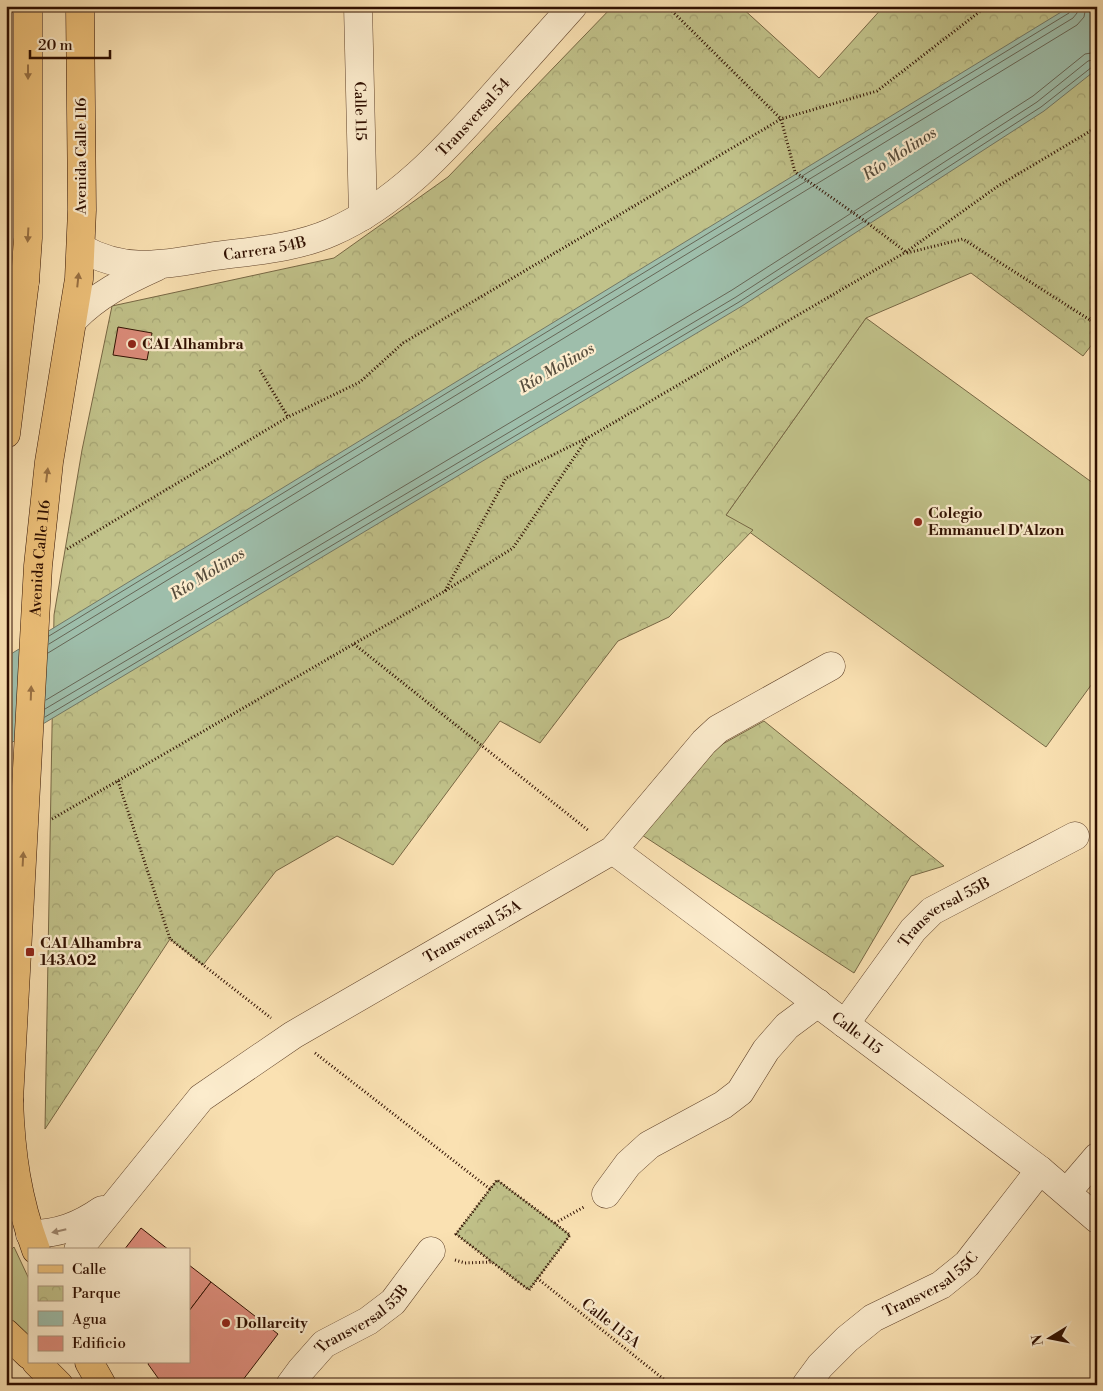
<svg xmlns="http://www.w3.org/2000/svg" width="1103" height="1391" font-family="'Libre Bodoni',serif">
	<defs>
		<pattern id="park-crowns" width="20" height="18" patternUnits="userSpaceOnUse" patternTransform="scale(1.25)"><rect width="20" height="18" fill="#c1c28a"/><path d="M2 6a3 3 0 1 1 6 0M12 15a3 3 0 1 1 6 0" fill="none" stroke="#a6a675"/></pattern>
	</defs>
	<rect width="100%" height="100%" fill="#fae1b2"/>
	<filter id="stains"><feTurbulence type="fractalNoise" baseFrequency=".004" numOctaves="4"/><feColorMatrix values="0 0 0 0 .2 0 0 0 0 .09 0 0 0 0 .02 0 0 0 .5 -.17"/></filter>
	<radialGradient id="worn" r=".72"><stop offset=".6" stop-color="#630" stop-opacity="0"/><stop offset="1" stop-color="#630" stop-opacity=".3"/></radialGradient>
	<!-- grass -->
	<g fill="#c1c28a" stroke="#786845">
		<polygon points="866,318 1097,486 1097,677 1046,747 726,515"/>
		<polygon points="14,1247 29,1279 29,1338 6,1315 6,1255"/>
	</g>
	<!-- park -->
	<g fill="url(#park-crowns)" stroke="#786845">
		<polygon points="613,6 740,6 819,78 884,6 1097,6 1097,338 1083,356 971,273 866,318 726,515 753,530 669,617 618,641 540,743 500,721 393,865 337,836 276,871 203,965 170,939 45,1129 54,615 82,450 112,306 334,258 448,177"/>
		<polygon points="764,721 944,866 911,876 854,973 642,835 719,746"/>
		<polygon points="497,1180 570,1235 529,1290 456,1234"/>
	</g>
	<!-- water -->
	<polygon fill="#9ebeab" stroke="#727867" points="1071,6 1097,6 1097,69 1044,111 742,306 6,746 6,657"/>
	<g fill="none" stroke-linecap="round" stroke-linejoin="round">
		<!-- shore -->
		<g stroke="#666656" stroke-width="1">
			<polyline points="49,636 1069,13 1072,6"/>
			<polyline points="49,644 1073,18 1077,13 1079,6"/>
			<polyline points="48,653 1077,25 1084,17 1086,6"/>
			<polyline points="46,700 732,290 1033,96 1085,54 1097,52"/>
			<polyline points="45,709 736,297 1037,102 1088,61 1097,59"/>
			<polyline points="45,717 739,302 1041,107 1092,67 1097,65"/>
		</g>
	</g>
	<!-- building -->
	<g fill="#de8d7c" stroke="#2f0f00">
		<polygon points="118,327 152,333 147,360 113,355"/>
		<polygon points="141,1228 169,1250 124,1250"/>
		<polygon points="189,1265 211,1282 189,1311"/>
		<polygon points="211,1282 278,1334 239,1385 163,1385 148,1364 149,1362 189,1362 189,1311"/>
	</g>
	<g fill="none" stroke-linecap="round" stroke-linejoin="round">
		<!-- minor casing -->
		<g stroke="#62442c" stroke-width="29">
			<g id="minor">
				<path id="s1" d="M358 6 363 216"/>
				<polyline points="6,280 25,281"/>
				<path id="s2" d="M613 850 1040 1170 1097 1219"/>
				<path id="s3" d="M845 1024 913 930 932 911 1075 836"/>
				<polyline points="1067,1192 1097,1157"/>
				<polyline points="606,1194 628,1164 649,1145 723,1105 740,1092 766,1050 787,1026 818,1003"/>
				<path d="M30 1234C58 1234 79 1226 102 1210"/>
				<path id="s4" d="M78 1250 201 1098 293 1035 613 850 704 742 718 729 831 666"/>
				<path id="s5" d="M290 1385 301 1370 324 1344 368 1321 393 1302 431 1251"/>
				<path id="s6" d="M806 1385 820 1366 847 1339 873 1318 941 1285 967 1264 1040 1170"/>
			</g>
		</g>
		<!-- tertiary casing -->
		<g stroke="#62442c" stroke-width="29">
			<g id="tertiary">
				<path id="s7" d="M81 248C125 273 162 265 209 257 250 251 294 249 332 232 396 204 444 151 490 99 518 68 545 37 573 6"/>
				<path d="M74 319C97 295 125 281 156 267"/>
			</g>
		</g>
		<!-- primary casing -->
		<g stroke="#2f0f00" stroke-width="29">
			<g id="primary">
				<polyline points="6,434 25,281 28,238 28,6"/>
				<path d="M9 1100C11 1154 17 1198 36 1250"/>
				<path id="s8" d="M6 1112 9 1100 38 566 49 462 79 279 82 210 80 6"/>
				<polyline points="6,1333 29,1355"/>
				<polyline points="36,1362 59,1385"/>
				<polyline points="89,1362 102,1385"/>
			</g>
		</g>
		<!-- path -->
		<g stroke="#2f0f00" stroke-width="3" stroke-dasharray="1 2.5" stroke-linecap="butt">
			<polyline points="667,6 781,119 795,172 865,221 906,252"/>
			<polyline points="907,253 963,239 1090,320 1097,311"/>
			<polyline points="1090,320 1097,325"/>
			<polyline points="260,370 288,417"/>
			<polyline points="67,549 288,417 360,382 403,343 781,119 877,91 987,6"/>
			<polyline points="445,591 506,478 589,437 906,252 998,186 1097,127"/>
			<polyline points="354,644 589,831"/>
			<polyline points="118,781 170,939 271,1018"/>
			<polyline points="52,819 445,591 513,548 588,437"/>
			<polyline points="315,1053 490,1189"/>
			<polyline points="555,1223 584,1207"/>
			<polyline points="455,1260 465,1263 492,1262 529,1290 570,1235 497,1180 456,1234 492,1262"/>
			<polyline points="537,1278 671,1385"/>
		</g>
		<!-- minor -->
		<use href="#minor" stroke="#fceccd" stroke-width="28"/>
		<!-- tertiary -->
		<use href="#tertiary" stroke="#fceccd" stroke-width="28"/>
		<!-- primary -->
		<use href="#primary" stroke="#edc079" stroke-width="28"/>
	</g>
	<!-- one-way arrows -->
	<defs><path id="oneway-solid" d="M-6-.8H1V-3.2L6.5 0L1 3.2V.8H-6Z" transform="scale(1.25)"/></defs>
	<g fill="#987043">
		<use href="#oneway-solid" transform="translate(28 72) rotate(90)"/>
		<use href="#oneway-solid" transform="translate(28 235) rotate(93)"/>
		<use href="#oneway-solid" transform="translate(78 280) rotate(-84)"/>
		<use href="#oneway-solid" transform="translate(47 475) rotate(-83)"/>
		<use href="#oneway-solid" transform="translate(31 693) rotate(-88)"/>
		<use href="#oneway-solid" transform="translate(23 859) rotate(-87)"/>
	</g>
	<use fill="#a08971" href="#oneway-solid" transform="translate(59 1231) rotate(167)"/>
	<!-- markers -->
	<g fill="#8f2418" stroke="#fceccd" stroke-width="2">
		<circle cx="132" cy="344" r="5"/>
		<circle cx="918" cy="522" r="5"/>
		<rect x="25" y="947" width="10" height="10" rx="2.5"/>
		<circle cx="226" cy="1323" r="5"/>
	</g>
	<g text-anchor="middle" stroke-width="4.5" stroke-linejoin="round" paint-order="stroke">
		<!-- street labels -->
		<g font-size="15" fill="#2f0f00" stroke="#fceccd">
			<text dy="5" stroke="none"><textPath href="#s1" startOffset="105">Calle 115</textPath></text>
			<text dy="5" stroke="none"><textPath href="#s7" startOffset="441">Transversal 54</textPath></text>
			<text transform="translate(81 156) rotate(-90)" y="5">Avenida Calle 116</text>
			<text dy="5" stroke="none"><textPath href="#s7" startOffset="188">Carrera 54B</textPath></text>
			<text dy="5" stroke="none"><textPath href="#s8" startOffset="555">Avenida Calle 116</textPath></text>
			<text dy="5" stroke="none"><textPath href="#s3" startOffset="152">Transversal 55B</textPath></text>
			<text dy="5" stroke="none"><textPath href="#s4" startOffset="514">Transversal 55A</textPath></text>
			<text dy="5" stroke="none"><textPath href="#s2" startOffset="305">Calle 115</textPath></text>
			<text dy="5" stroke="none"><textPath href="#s6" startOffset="162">Transversal 55C</textPath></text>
			<text dy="5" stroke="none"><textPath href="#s5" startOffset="99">Transversal 55B</textPath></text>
			<text transform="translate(611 1323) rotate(38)" y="5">Calle 115A</text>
		</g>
		<!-- poi labels -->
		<g font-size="15" font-weight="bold" fill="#2f0f00" stroke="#fceccd" text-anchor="start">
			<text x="142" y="349">CAI Alhambra</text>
			<text x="928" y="518">Colegio<tspan x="928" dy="17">Emmanuel D'Alzon</tspan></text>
			<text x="40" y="948">CAI Alhambra<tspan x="40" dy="17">143A02</tspan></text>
			<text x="236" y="1328">Dollarcity</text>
		</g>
		<!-- water labels -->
		<g font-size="16" font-style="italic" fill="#564c3c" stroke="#fceccd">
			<text transform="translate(899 153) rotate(-33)" y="6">Río Molinos</text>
			<text transform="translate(556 367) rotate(-30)" y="6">Río Molinos</text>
			<text transform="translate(207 573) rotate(-32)" y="6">Río Molinos</text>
		</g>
	</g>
	<!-- margin -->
	<rect width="1103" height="1391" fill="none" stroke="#fae1b2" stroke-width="25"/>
	<rect x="8" y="8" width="1088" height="1376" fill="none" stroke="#2f0f00" stroke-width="2.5"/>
	<rect x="12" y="12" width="1078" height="1366" fill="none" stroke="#2f0f00"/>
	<!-- legend -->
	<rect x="28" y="1248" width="162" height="115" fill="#fceccd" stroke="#aa947b"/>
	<rect x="38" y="1265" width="25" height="8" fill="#edc079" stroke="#aa947b"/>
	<text x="72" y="1274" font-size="15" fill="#2f0f00">Calle</text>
	<rect x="38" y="1286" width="25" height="15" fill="url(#park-crowns)" stroke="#aa947b"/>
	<text x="72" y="1298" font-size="15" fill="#2f0f00">Parque</text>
	<rect x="38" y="1311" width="25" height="15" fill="#9ebeab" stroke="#aa947b"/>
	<text x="72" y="1324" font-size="15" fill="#2f0f00">Agua</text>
	<rect x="38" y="1336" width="25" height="15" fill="#de8d7c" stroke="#aa947b"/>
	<text x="72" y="1348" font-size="15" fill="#2f0f00">Edificio</text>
	<!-- north arrow -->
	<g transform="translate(1050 1338) rotate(260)" stroke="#fceccd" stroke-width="4" paint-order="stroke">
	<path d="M0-4L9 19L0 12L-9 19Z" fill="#2f0f00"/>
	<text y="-8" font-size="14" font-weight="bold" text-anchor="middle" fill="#2f0f00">N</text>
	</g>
	<!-- scale -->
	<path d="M30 50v8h80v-8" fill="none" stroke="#2f0f00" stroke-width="2.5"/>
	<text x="38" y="50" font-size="15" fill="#2f0f00" stroke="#fceccd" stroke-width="4" paint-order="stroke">20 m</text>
	<rect width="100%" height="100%" filter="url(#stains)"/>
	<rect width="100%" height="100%" fill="url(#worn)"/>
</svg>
